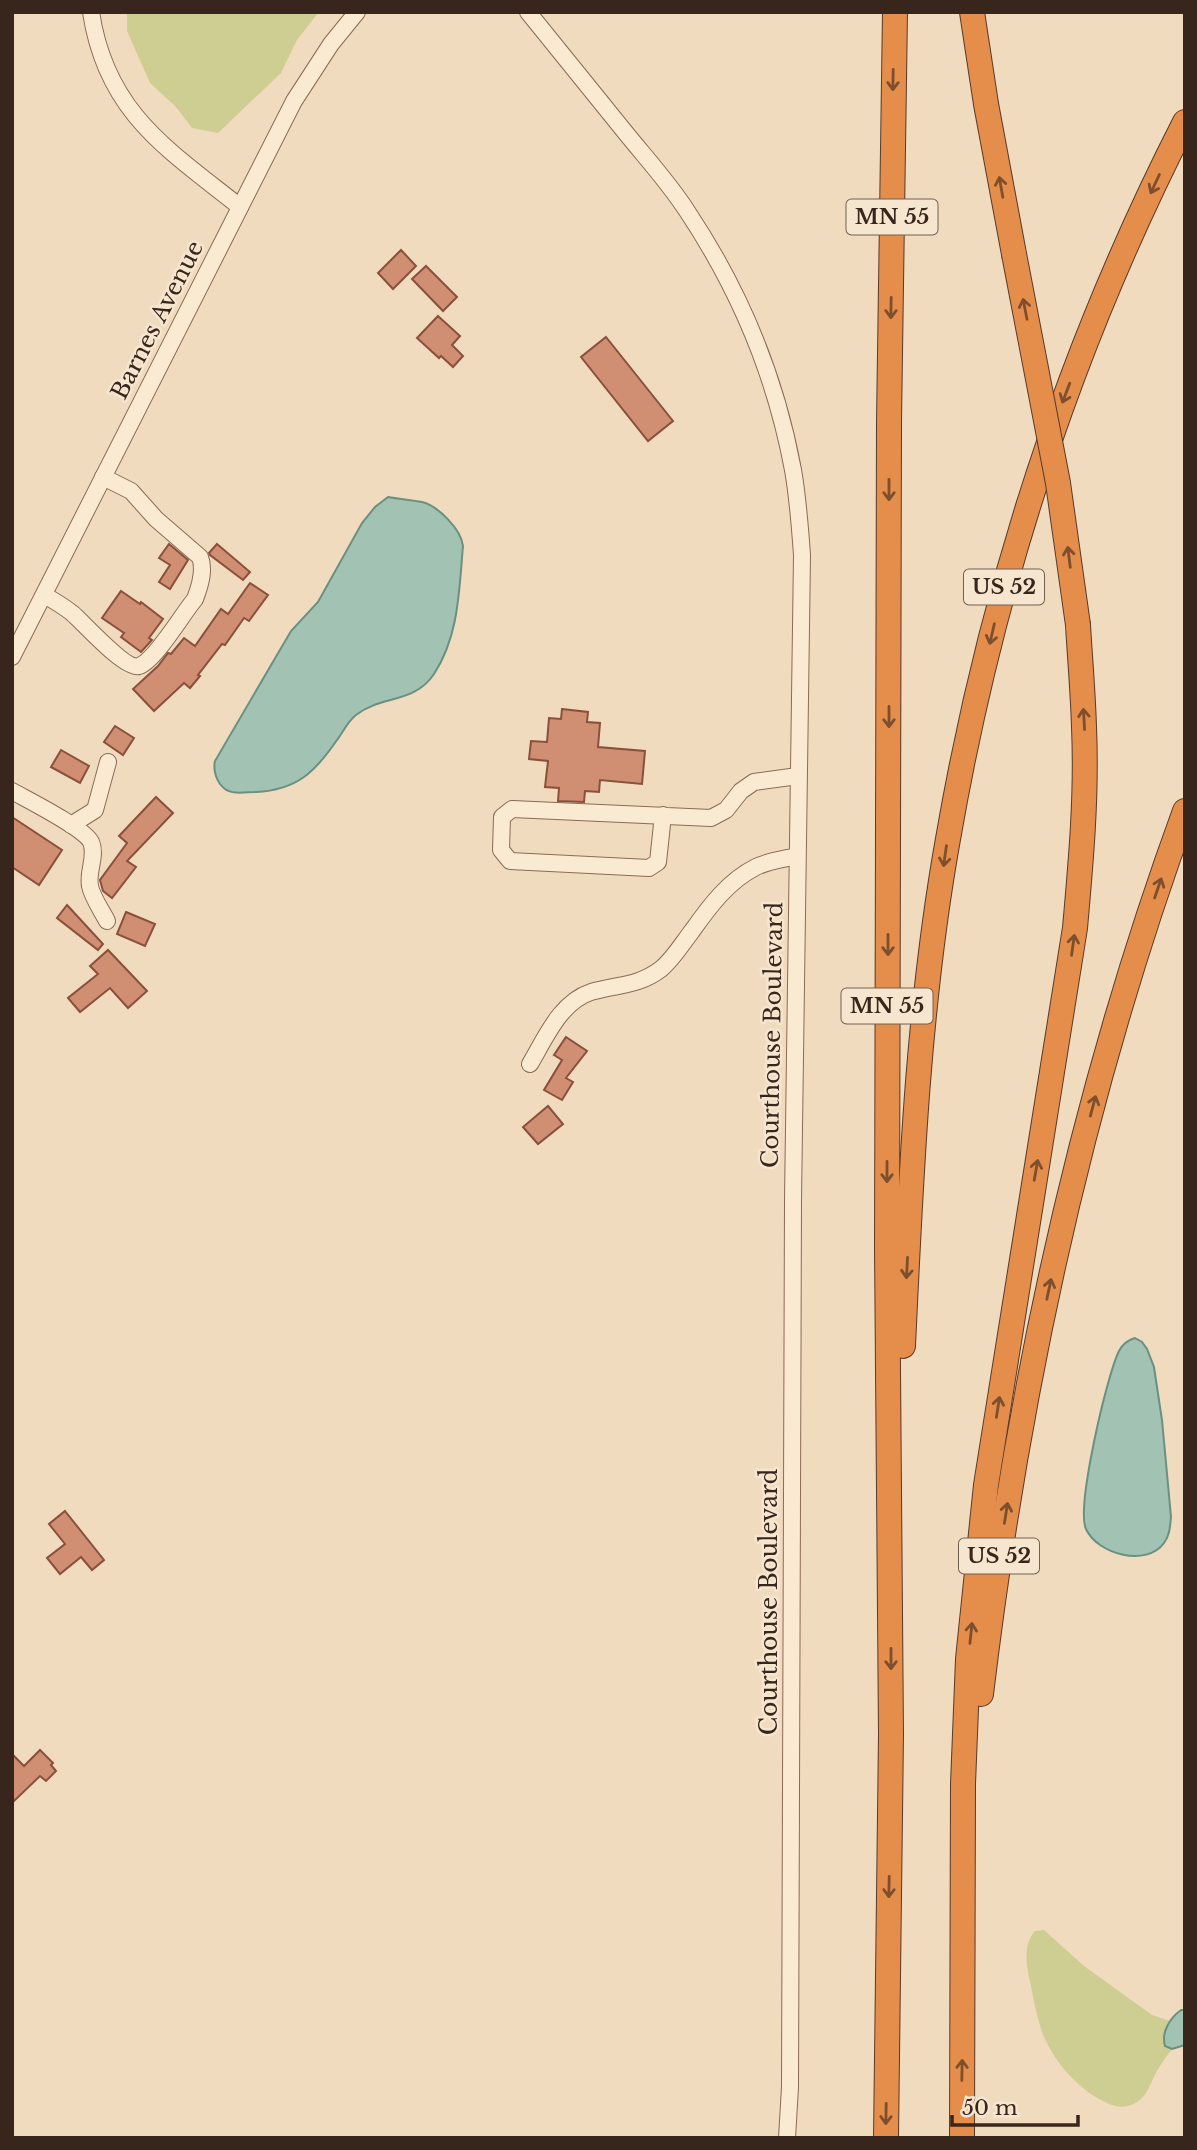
<svg xmlns="http://www.w3.org/2000/svg" width="1197" height="2150" font-family="'Libre Baskerville',serif">
	<rect width="100%" height="100%" fill="#f0dbbf"/>
	<!-- green -->
	<g fill="#cfce92">
		<polygon points="127,12 319,12 297,40 281,73 218,133 192,128 176,107 150,83 127,31"/>
		<path d="M1044 1930 1084 1966 1152 2015 1170 2021 1165 2032V2046L1172 2049C1167 2056 1161 2063 1157 2071 1150 2083 1149 2094 1137 2102 1128 2108 1117 2108 1107 2103 1078 2090 1051 2059 1041 2029 1036 2013 1033 1997 1030 1981 1026 1964 1023 1945 1035 1931Z"/>
	</g>
	<!-- water -->
	<g fill="#a2c2b4" stroke="#699081" stroke-width="2">
		<path d="M388 497C399 499 411 500 422 502 438 506 461 529 463 546 459 590 459 636 434 674 414 704 381 695 356 715 348 721 343 732 337 740 315 772 297 790 256 792 246 792 233 795 225 789 216 782 213 770 215 761L291 631 318 602 362 523 375 507Z"/>
		<path d="M1135 1338 1142 1342 1147 1349 1154 1367 1162 1420 1171 1517C1170 1526 1170 1535 1164 1543 1147 1567 1098 1555 1086 1529 1076 1507 1107 1375 1119 1351 1123 1343 1128 1340 1135 1338Z"/>
		<path d="M1181 2010H1185V2045L1172 2049 1165 2046C1161 2032 1170 2018 1181 2010Z"/>
	</g>
	<!-- building -->
	<g fill="#d08e72" stroke="#8a503b" stroke-width="2">
		<polygon points="401,250 416,266 393,289 378,273"/>
		<polygon points="426,266 457,297 443,311 412,279"/>
		<polygon points="438,316 460,336 452,345 463,356 453,367 441,356 439,358 417,338"/>
		<polygon points="606,337 673,421 648,441 581,357"/>
		<polygon points="169,544 188,560 170,589 159,582 170,565 159,558"/>
		<polygon points="217,544 250,572 243,580 210,555 209,553"/>
		<polygon points="250,583 268,595 249,621 244,618 225,645 222,644 198,675 200,676 190,688 184,683 154,711 133,689 158,666 168,653 171,654 184,638 195,646 221,609 228,614"/>
		<polygon points="121,591 140,604 141,602 163,619 149,638 152,640 141,652 121,637 124,633 102,618"/>
		<polygon points="562,709 588,712 587,722 600,723 598,747 645,751 642,784 600,780 599,792 585,791 584,802 558,801 559,788 545,787 548,761 529,759 531,741 547,742 549,718 561,719"/>
		<polygon points="115,726 134,738 123,755 104,742"/>
		<polygon points="61,750 89,766 80,783 51,767"/>
		<polygon points="156,797 173,813 127,861 136,867 112,898 103,891 100,880 127,843 119,836"/>
		<polygon points="12,817 62,850 39,885 12,867"/>
		<polygon points="67,905 103,944 98,950 57,918"/>
		<polygon points="126,912 155,924 145,946 117,934"/>
		<polygon points="108,950 147,991 128,1008 110,988 80,1012 68,998 98,974 90,966"/>
		<polygon points="566,1037 587,1051 566,1078 573,1082 562,1100 544,1090 562,1060 554,1055"/>
		<polygon points="548,1106 563,1124 538,1144 523,1127"/>
		<polygon points="65,1511 104,1560 92,1570 81,1557 60,1574 47,1558 65,1544 49,1524"/>
		<polygon points="40,1750 53,1763 51,1765 56,1771 46,1781 40,1776 12,1803 12,1754 24,1766"/>
	</g>
	<g fill="none" stroke-linecap="round" stroke-linejoin="round">
		<!-- minor casing -->
		<g stroke="#8a6b56" stroke-width="18">
			<g id="minor">
				<path d="M91 12C106 112 167 149 240 207"/>
				<path d="M528 12C560 52 593 92 625 132 646 158 669 183 687 211 739 289 776 378 793 470 798 498 800 527 802 555L793 1200 790 2087 787 2138"/>
				<path d="M44 595C53 600 63 606 72 613 84 623 125 670 139 666 155 661 183 613 195 599 200 586 205 570 200 557L156 519 131 491 103 477"/>
				<polyline points="12,657 294,101 331,44 357,12"/>
				<path d="M12 791C28 800 84 828 91 842 97 856 87 872 90 886 92 897 102 911 107 921"/>
				<polyline points="663,815 658,862 649,868 510,861 501,850 502,817 512,809 711,818 726,810 741,791 754,782 798,776"/>
				<polyline points="71,825 95,810 108,762"/>
				<path d="M530 1064C545 1039 560 1002 591 992 617 984 637 987 661 969 673 959 682 944 692 931 709 907 728 881 756 867 768 861 784 859 797 856"/>
			</g>
		</g>
		<!-- highway casing -->
		<g stroke="#573a2b" stroke-width="26">
			<g id="highway">
				<polyline points="972,12 986,104 1014,254"/>
				<path d="M903 1346C911 1176 918 1006 948 839 991 590 1070 347 1185 122"/>
				<path d="M981 1694C1017 1395 1081 1095 1185 811"/>
				<polyline points="886,2138 891,1734 887,1248 889,422 895,12"/>
				<path d="M962 2138 963 1784 968 1659 986 1485 1075 928C1081 861 1087 794 1084 727 1083 693 1080 659 1078 625"/>
			</g>
		</g>
		<!-- minor -->
		<use href="#minor" stroke="#fbead2" stroke-width="16"/>
		<!-- highway -->
		<use href="#highway" stroke="#e58d4a" stroke-width="24"/>
		<!-- highway-bridge casing -->
		<g stroke="#573a2b" stroke-width="26" stroke-linecap="butt">
			<polyline id="highway-bridge" points="1014,254 1058,483 1078,625"/>
		</g>
		<!-- highway-bridge -->
		<use href="#highway-bridge" stroke="#e58d4a" stroke-width="24"/>
	</g>
	<!-- one-way arrows -->
	<defs><path id="oneway-shaft" d="M-6 0H5M1.5-3L5.5 0L1.5 3" fill="none" stroke-width="1.6" stroke-linecap="round" stroke-linejoin="round" transform="scale(1.75)"/></defs>
	<g stroke="#7d4f2e">
		<use href="#oneway-shaft" transform="translate(893 80) rotate(91)"/>
		<use href="#oneway-shaft" transform="translate(1155 184) rotate(115)"/>
		<use href="#oneway-shaft" transform="translate(1001 187) rotate(-100)"/>
		<use href="#oneway-shaft" transform="translate(891 308) rotate(91)"/>
		<use href="#oneway-shaft" transform="translate(1025 309) rotate(-101)"/>
		<use href="#oneway-shaft" transform="translate(1066 393) rotate(111)"/>
		<use href="#oneway-shaft" transform="translate(889 490) rotate(90)"/>
		<use href="#oneway-shaft" transform="translate(1069 557) rotate(-97)"/>
		<use href="#oneway-shaft" transform="translate(992 634) rotate(103)"/>
		<use href="#oneway-shaft" transform="translate(889 717) rotate(90)"/>
		<use href="#oneway-shaft" transform="translate(1084 719) rotate(-93)"/>
		<use href="#oneway-shaft" transform="translate(945 856) rotate(98)"/>
		<use href="#oneway-shaft" transform="translate(1158 888) rotate(-71)"/>
		<use href="#oneway-shaft" transform="translate(888 945) rotate(90)"/>
		<use href="#oneway-shaft" transform="translate(1073 945) rotate(-82)"/>
		<use href="#oneway-shaft" transform="translate(1093 1106) rotate(-75)"/>
		<use href="#oneway-shaft" transform="translate(1036 1170) rotate(-80)"/>
		<use href="#oneway-shaft" transform="translate(887 1172) rotate(90)"/>
		<use href="#oneway-shaft" transform="translate(907 1268) rotate(93)"/>
		<use href="#oneway-shaft" transform="translate(1049 1289) rotate(-78)"/>
		<use href="#oneway-shaft" transform="translate(998 1407) rotate(-81)"/>
		<use href="#oneway-shaft" transform="translate(1006 1513) rotate(-81)"/>
		<use href="#oneway-shaft" transform="translate(971 1633) rotate(-84)"/>
		<use href="#oneway-shaft" transform="translate(891 1659) rotate(90)"/>
		<use href="#oneway-shaft" transform="translate(889 1887) rotate(91)"/>
		<use href="#oneway-shaft" transform="translate(962 2070) rotate(-89)"/>
		<use href="#oneway-shaft" transform="translate(886 2114) rotate(91)"/>
	</g>
	<g text-anchor="middle" stroke-width="5" stroke-linejoin="round" paint-order="stroke">
		<!-- shield labels -->
		<g fill="#f7e6cf" stroke="#716052" stroke-width="2">
			<rect x="846.5" y="199.5" width="91" height="35" rx="5"/>
			<rect x="964" y="569.5" width="80" height="35" rx="5"/>
			<rect x="841.5" y="988.5" width="91" height="35" rx="5"/>
			<rect x="959" y="1538.5" width="80" height="35" rx="5"/>
		</g>
		<g font-size="21" font-weight="bold" fill="#38261c">
			<text x="892" y="224">MN 55</text>
			<text x="1004" y="594">US 52</text>
			<text x="887" y="1013">MN 55</text>
			<text x="999" y="1563">US 52</text>
		</g>
		<!-- street labels -->
		<g font-size="23" fill="#38261c" stroke="#f7e6cf">
			<text transform="translate(157 320) rotate(-63)" y="8">Barnes Avenue</text>
			<text transform="translate(772 1035) rotate(-89)" y="8">Courthouse Boulevard</text>
			<text transform="translate(769 1602) rotate(-90)" y="8">Courthouse Boulevard</text>
		</g>
	</g>
	<!-- border -->
	<rect width="1197" height="2150" fill="none" stroke="#38261c" stroke-width="28"/>
	<!-- scale -->
	<path d="M952 2115v10h126v-10" fill="none" stroke="#38261c" stroke-width="3.5"/>
	<text x="962" y="2115" font-size="21" fill="#38261c" stroke="#f7e6cf" stroke-width="5" paint-order="stroke">50 m</text>
</svg>
